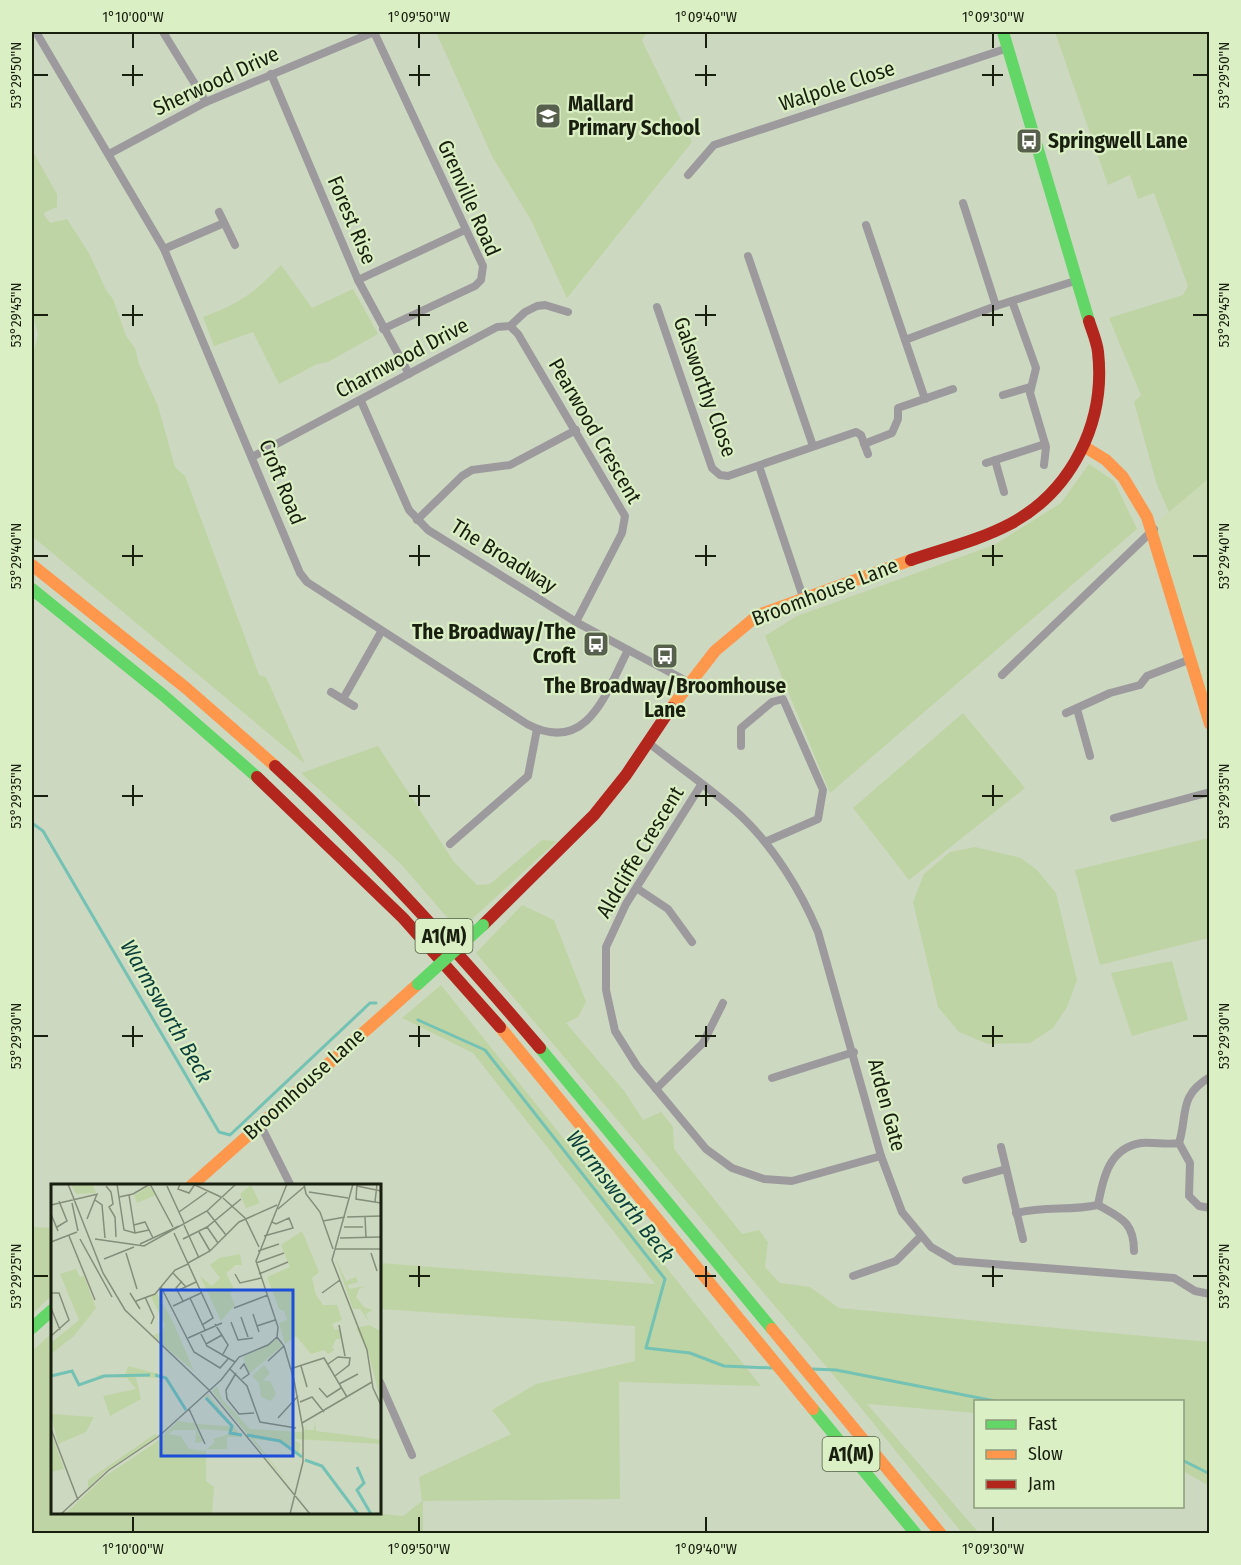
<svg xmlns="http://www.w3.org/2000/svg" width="1241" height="1565" font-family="'Fira Sans Condensed',sans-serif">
	<rect width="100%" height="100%" fill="#cdd8c1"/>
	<!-- built -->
	<polygon fill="#c9dab4" points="1209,478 1209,708 1155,524"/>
	<!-- green -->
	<g fill="#bfd4a4">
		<polygon points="436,32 647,32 642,40 644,45 692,142 567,298 531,220 492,156"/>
		<polygon points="1055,32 1209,32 1209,478 1169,512 1157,485 1134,402 1141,395 1109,318 1183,295 1188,286 1154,193 1138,199 1130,175 1108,185"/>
		<polygon points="32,150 57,194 57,207 45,212 44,215 50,223 67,219 89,253 106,290 113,299 126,336 135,348 139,364 158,406 175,467 185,476 259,675 266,677 305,764 32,536 32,358 38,335 32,311"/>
		<path d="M281 265 312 308 353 289 378 334 328 362 317 364 279 384 253 332 214 346 203 317C240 303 253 294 281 265Z"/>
		<polygon points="1089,464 1114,481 1137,529 830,793 765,636 797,616 994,545 1061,503"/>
		<polygon points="963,713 1025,788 909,880 853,808"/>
		<polygon points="378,746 454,862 477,885 490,884 542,840 557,841 459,931 400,863 301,773"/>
		<polygon points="1209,838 1209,938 1100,965 1075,870"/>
		<polygon points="975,847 1021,858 1037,870 1056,893 1077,980 1067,1007 1053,1028 1030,1043 988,1044 959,1032 938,1007 913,902 924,874 950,852"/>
		<polygon points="522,905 554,920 586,1002 578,1017 566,1023 625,1092 643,1120 661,1112 673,1127 674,1149 742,1234 759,1230 768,1242 765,1267 780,1283 810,1287 839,1308 1209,1342 1209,1486 1183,1471 1182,1402 976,1402 975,1413 867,1404 979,1533 962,1533 857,1403 476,953"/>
		<polygon points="1172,961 1188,1020 1132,1036 1111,973"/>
		<polygon points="441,985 761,1386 619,1382 620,1499 423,1501 423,1533 32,1533 32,1351 52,1333 52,1512 365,1512 403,1516 422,1501 419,1477 511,1434 492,1410 536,1384 635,1361 635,1326 380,1309 380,1263 655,1284 473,1053 402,1018"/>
		<polygon points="32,1227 52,1228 52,1295 32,1314"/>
	</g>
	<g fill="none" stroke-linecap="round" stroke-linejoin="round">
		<!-- stream -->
		<g stroke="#73c2b4" stroke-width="3">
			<polyline points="32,823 43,831 219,1132 230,1135 370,1003 376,1003"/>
			<polyline points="418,1020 485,1050 665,1279 646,1348 690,1353 724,1366 772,1368"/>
			<polyline points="812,1369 836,1370 1000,1402"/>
			<polyline points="1182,1460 1210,1474"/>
		</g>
		<!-- street -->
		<g stroke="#9d9a9e" stroke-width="8">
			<path d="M36 32 164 249 300 573 307 582 527 724C587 756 606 693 628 650"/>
			<polyline points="163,32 206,102"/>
			<polyline points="374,32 483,266 481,280 475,286 383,329"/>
			<polyline points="271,74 358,280 409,374"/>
			<polyline points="109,154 206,102 374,32"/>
			<polyline points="688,175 714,145 1008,48"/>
			<polyline points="963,203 996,306"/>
			<polyline points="219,212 235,245"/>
			<polyline points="866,225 925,399"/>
			<polyline points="164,249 224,223"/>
			<polyline points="748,256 813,446"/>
			<polyline points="358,280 465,230"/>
			<polyline points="1012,301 1036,368 1030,393 1046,447 1044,465"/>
			<polyline points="657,307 712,468 720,475 728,476 856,432 861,435 868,454"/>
			<polyline points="510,326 518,334 625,516 622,533 576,622"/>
			<polyline points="905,340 996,306 1078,280"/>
			<polyline points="1003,395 1030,387"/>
			<polyline points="361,401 409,510 428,530 576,622 690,683"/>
			<polyline points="864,444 892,433 898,419 898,408 953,389"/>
			<polyline points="252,457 497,327 510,326 525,312 537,306 545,305 568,312"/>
			<polyline points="995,460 1004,492"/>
			<polyline points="986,463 1045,444"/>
			<polyline points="759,466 803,597"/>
			<polyline points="417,520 462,476 472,470 510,465 576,430"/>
			<polyline points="1002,675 1154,529"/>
			<polyline points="331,692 354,706"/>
			<polyline points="343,699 381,632"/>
			<polyline points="1077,709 1090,756"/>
			<polyline points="1066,713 1110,693 1140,685 1147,676 1191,659"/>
			<path d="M650 744C680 768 713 790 741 816 773 846 801 891 818 932L881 1156 902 1212 931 1247 955 1261 1174 1278 1195 1291 1210 1294"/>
			<polyline points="741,746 741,728 772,702 783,699 823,790 818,819 765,842"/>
			<polyline points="701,785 626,904 606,947 606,990 615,1031 637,1066 706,1149 732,1168 764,1179 792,1181 881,1156"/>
			<polyline points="1114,818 1210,792"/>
			<polyline points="450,844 528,776 537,729"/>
			<polyline points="638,889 668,909 692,942"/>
			<polyline points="772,1078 854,1052"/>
			<polyline points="656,1089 703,1043 723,1003"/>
			<polyline points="260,1124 291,1186"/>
			<polyline points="1179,1143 1190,1163 1189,1196 1199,1206 1210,1208"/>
			<polyline points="1001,1147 1023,1239"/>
			<polyline points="966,1180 1006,1169"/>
			<path d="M1098 1205C1103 1178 1109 1148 1141 1143 1154 1142 1167 1145 1179 1143 1188 1114 1178 1096 1210 1077"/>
			<path d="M1016 1213C1045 1206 1070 1211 1098 1205 1121 1218 1134 1222 1134 1251"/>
			<polyline points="853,1276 896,1261 920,1237"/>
			<polyline points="380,1382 412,1455"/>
		</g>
		<!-- fast -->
		<g stroke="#63d668" stroke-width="12">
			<polyline points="1003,32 1089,321"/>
			<polyline points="32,589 163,695 257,777"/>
			<polyline points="540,1048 772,1329"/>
			<polyline points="32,1328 52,1310"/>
			<polyline points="813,1409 916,1534"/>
		</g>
		<!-- slow -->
		<g stroke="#ff974d" stroke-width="12">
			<polyline points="1085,447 1106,460 1123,477 1147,517 1210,724"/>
			<polyline points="32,565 186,688 275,766"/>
			<polyline points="671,708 715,651 758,615 911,560"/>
			<polyline points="500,1027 813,1409"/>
			<polyline points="191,1186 418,984"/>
			<polyline points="772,1329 941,1534"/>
		</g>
		<!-- jam -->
		<g stroke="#b3261e" stroke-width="12">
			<path d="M911 560C943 549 980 540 1010 524 1072 491 1106 422 1098 352 1097 342 1092 331 1089 321"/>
			<path d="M275 766C370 854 456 950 540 1048"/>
			<polyline points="257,777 403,918 500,1027"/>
			<polyline points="483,925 594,815 626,775 671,708"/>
		</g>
		<!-- fast-bridge -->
		<polyline stroke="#63d668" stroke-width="12" points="418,984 483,925"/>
	</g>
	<!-- ticks -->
	<path fill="none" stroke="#181f0f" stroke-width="2" d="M133 33V48M419 33V48M706 33V48M993 33V48M133 65V86M419 65V86M706 65V86M993 65V86M33 75H48M122 75H143M409 75H430M695 75H716M982 75H1003M1193 75H1208M133 305V326M419 305V326M706 305V326M993 305V326M33 315H48M122 315H143M409 315H430M695 315H716M982 315H1003M1193 315H1208M133 545V566M419 545V566M706 545V566M993 545V566M33 556H48M122 556H143M409 556H430M695 556H716M982 556H1003M1193 556H1208M133 785V806M419 785V806M706 785V806M993 785V806M33 796H48M122 796H143M409 796H430M695 796H716M982 796H1003M1193 796H1208M133 1026V1047M419 1026V1047M706 1026V1047M993 1026V1047M33 1036H48M122 1036H143M409 1036H430M695 1036H716M982 1036H1003M1193 1036H1208M419 1266V1287M706 1266V1287M993 1266V1287M33 1276H48M409 1276H430M695 1276H716M982 1276H1003M1193 1276H1208M133 1517V1532M419 1517V1532M706 1517V1532M993 1517V1532"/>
	<!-- icons -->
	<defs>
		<g id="school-square" transform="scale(1.35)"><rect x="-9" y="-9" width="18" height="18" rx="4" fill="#57604d" stroke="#dbefc4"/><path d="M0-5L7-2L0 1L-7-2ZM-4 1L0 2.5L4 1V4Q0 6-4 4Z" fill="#fff"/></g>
		<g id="bus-square" transform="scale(1.35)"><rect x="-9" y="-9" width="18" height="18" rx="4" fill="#57604d" stroke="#dbefc4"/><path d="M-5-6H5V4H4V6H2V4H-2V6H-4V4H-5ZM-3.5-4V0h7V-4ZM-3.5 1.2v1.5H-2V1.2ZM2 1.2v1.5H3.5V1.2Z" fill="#fff"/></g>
	</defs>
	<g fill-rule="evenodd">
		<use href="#school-square" x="548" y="116"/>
		<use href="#bus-square" x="1029" y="141"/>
		<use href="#bus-square" x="596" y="644"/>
		<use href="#bus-square" x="665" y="656"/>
	</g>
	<g text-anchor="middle" stroke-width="4.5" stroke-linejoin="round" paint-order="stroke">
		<!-- shield labels -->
		<g fill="#dbefc4" stroke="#525d45" stroke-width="1.5">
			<rect x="415.5" y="919" width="57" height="34" rx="4.5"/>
			<rect x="822.5" y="1437" width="57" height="34" rx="4.5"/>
		</g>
		<g font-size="20" font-weight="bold" fill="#181f0f">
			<text x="444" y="943">A1(M)</text>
			<text x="851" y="1461">A1(M)</text>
		</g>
		<!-- street labels -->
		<g font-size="21" fill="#181f0f" stroke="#dbefc4">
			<text transform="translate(216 81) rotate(-25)" y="7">Sherwood Drive</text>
			<text transform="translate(837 86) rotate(-18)" y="7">Walpole Close</text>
			<text transform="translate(469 198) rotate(66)" y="7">Grenville Road</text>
			<text transform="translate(352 220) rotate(67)" y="7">Forest Rise</text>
			<text transform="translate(402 358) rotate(-28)" y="7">Charnwood Drive</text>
			<text transform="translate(705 387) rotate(70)" y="7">Galsworthy Close</text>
			<text transform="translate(595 431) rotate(60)" y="7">Pearwood Crescent</text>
			<text transform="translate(282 482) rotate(68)" y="7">Croft Road</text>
			<text transform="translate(504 556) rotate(32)" y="7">The Broadway</text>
			<text transform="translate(825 592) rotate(-21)" y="7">Broomhouse Lane</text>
			<text transform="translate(640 852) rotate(-59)" y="7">Aldcliffe Crescent</text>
			<text transform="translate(304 1084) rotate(-42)" y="7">Broomhouse Lane</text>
			<text transform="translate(887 1105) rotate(75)" y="7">Arden Gate</text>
		</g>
		<!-- poi labels -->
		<g font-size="21" font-weight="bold" fill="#181f0f" stroke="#dbefc4" text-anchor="start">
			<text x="568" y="111">Mallard<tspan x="568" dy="24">Primary School</tspan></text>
			<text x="1048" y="148">Springwell Lane</text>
			<text x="576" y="639" text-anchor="end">The Broadway/The<tspan x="576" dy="24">Croft</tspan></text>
			<text x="665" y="693" text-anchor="middle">The Broadway/Broomhouse<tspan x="665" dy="24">Lane</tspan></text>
		</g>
		<!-- water labels -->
		<g font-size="22" font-style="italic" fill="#0c3e3a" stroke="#dbefc4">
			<text transform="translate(167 1011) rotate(60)" y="8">Warmsworth Beck</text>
			<text transform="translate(621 1196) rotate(52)" y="8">Warmsworth Beck</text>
		</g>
	</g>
	<!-- overview -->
	<g transform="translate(51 1184)">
		<rect width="330" height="330" fill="#cdd8c1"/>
		<path d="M20 0H42L45 9 25 10ZM200 1 209 19 195 24 189 10ZM98 2 105 11 86 19 83 11ZM251 47 268 88 261 94 265 111 272 121H286L291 136 281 140 284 146 288 145 290 155H285L281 164 284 166 277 170 273 166 260 170 245 152 234 160 228 139 236 136 233 127 228 125 216 93 239 83 230 61ZM189 70 191 81H185L175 89 183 105 179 110 184 121 170 137 149 92 161 102 169 94 159 81 168 74ZM284 73 295 97 305 93 307 98 297 101 298 105 314 102 308 105 305 113 313 123 322 126 315 130 318 138 309 125H302ZM25 85 29 93 33 92 45 124 23 152 0 170V159L28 136 9 90ZM106 109 122 138 143 187 101 152 111 148 114 141 100 113ZM318 141 330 147V219L318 170 305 144ZM226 155 231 162 198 190 192 173ZM213 181 219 189 212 196 220 198 225 210 220 217 210 213 208 199 201 192ZM77 182 112 191 111 194 85 193 90 215 59 232 52 212 85 205 76 194 41 191H74ZM166 202 171 215 199 245 253 248 257 239 255 246H263L264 235 265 247 313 253 330 256V260L243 255 249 260 248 270 229 258 203 255 243 307 161 207ZM157 210 191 253H176V265H155V297L163 303 161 330H14L53 293 104 259 127 237 143 239 153 258 144 259 145 246H123L117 250 130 252 138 265 153 267 164 258 162 255 178 250 177 247 148 245 146 240 179 242 153 214ZM0 230 43 233 35 248 7 260ZM0 249 13 285 0 288ZM104 250 107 252 52 289 37 305V296Z" fill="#bfd4a4"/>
		<path fill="none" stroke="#73c2b4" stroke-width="3" d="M104 191 115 194 135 226M0 192 21 187 28 201 53 192 99 191M155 214 181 242 179 249 191 251M196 251 229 257 251 273M254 276 271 282 307 330M306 283 313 299 306 306 320 330"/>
		<path fill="none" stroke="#858e7a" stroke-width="1.5" d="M17 0 52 89 74 126 157 205 259 330M66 0 73 46 84 49 98 46M99 0 122 43M129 0 127 5 138 9 144 0M253 0 255 10 269 28 282 65M302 0 281 76 316 166 322 204 330 221M306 0 305 15 330 19M144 1 170 13M55 2 60 8 62 20 58 23 64 33 65 53M116 2 133 39M306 2 330 7M258 8 297 14M78 11 84 49M68 13 82 10 99 0M172 14 194 34 208 63M44 16 51 21 54 54M324 18 326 0M21 19 27 47M0 21 47 10M227 25 253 3M156 27 175 51M128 28 156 8M0 30 7 47M296 33 330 32M314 33 315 54M36 35 46 10M272 37 294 33M83 41 94 38 102 54M133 41 148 74M6 43 16 37 8 17M156 43 167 59M293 43H312M148 48 159 67M123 49 162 134 151 141M18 52 44 116M213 52 242 44 238 34 225 40 221 38M289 54 330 53M29 55 61 113M44 55 93 62 156 27 185 0M132 55 156 43 190 15M0 58 26 48M89 60 128 42M284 65H330M207 67 228 60M75 69 86 105M320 69 326 87M53 75 83 63M137 79 159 67 188 38 226 21M205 79 233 69M122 89 135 103M184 90 189 99 210 94M208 90 237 78M131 97 125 104 132 117M110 103 143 168 169 184 177 175M126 107 145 98M0 109H8L18 136 0 152M79 109 89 125M271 109 289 96M94 113 103 133 100 140M139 114 154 146M85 117 104 110 124 86 137 80M122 122 150 109M0 124 9 146M183 124 217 111M202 130 208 148M190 133 197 153M180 138 187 156 202 154M164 140 177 161 171 172M288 141 294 172M206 142 224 136M149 148 156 162 184 178M226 153 233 162 243 196 252 245V278L239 330M226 153 227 143 205 77 236 0M137 154 171 139M155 160 171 151M217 177 233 162M277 180 287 173 299 174 298 181 284 192M250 182 256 203M179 185 196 202 209 238 245 244M189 185 193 180 198 190 191 195M239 185 273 174 296 213M185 189 175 206 176 215 188 230 203 229M288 200 307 190M268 204 276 213 290 204M249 218 261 213 273 228M138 225 154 260M227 234 247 212M251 239 321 198M0 245 27 316M10 330 58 286 107 253 170 196 188 173 217 161 226 153"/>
		<path fill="#1d4ed8" fill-opacity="0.15" stroke="#1d4ed8" stroke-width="3" d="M110 106H242V272H110Z"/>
		<rect width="330" height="330" fill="none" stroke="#181f0f" stroke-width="3"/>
	</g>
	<!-- border -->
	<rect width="1241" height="1565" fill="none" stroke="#dbefc4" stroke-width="66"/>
	<!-- legend -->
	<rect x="974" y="1400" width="210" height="108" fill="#dbefc4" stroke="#8d9c7c" stroke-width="1.5"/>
	<rect x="986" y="1420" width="30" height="9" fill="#63d668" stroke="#8d9c7c" stroke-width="1.5"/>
	<text x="1028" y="1430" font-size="18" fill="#181f0f">Fast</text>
	<rect x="986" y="1450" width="30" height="9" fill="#ff974d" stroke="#8d9c7c" stroke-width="1.5"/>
	<text x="1028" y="1460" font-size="18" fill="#181f0f">Slow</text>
	<rect x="986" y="1480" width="30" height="9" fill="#b3261e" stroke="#8d9c7c" stroke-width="1.5"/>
	<text x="1028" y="1490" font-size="18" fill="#181f0f">Jam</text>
	<rect x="33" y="33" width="1175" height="1499" fill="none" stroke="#181f0f" stroke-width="2"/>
	<g font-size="15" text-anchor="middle" fill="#181f0f">
		<text x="133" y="22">1°10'00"W</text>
		<text x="419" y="22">1°09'50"W</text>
		<text x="706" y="22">1°09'40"W</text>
		<text x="993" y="22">1°09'30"W</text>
		<text transform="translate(16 75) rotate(-90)" y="5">53°29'50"N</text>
		<text transform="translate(1224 75) rotate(-90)" y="5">53°29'50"N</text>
		<text transform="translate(16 315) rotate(-90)" y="5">53°29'45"N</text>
		<text transform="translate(1224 315) rotate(-90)" y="5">53°29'45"N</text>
		<text transform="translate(16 556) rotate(-90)" y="5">53°29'40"N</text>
		<text transform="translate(1224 556) rotate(-90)" y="5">53°29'40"N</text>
		<text transform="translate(16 796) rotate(-90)" y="5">53°29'35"N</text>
		<text transform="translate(1224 796) rotate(-90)" y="5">53°29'35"N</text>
		<text transform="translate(16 1036) rotate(-90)" y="5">53°29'30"N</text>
		<text transform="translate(1224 1036) rotate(-90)" y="5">53°29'30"N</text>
		<text transform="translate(16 1276) rotate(-90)" y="5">53°29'25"N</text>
		<text transform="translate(1224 1276) rotate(-90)" y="5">53°29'25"N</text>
		<text x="133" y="1554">1°10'00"W</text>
		<text x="419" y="1554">1°09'50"W</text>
		<text x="706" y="1554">1°09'40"W</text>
		<text x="993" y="1554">1°09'30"W</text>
	</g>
</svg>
